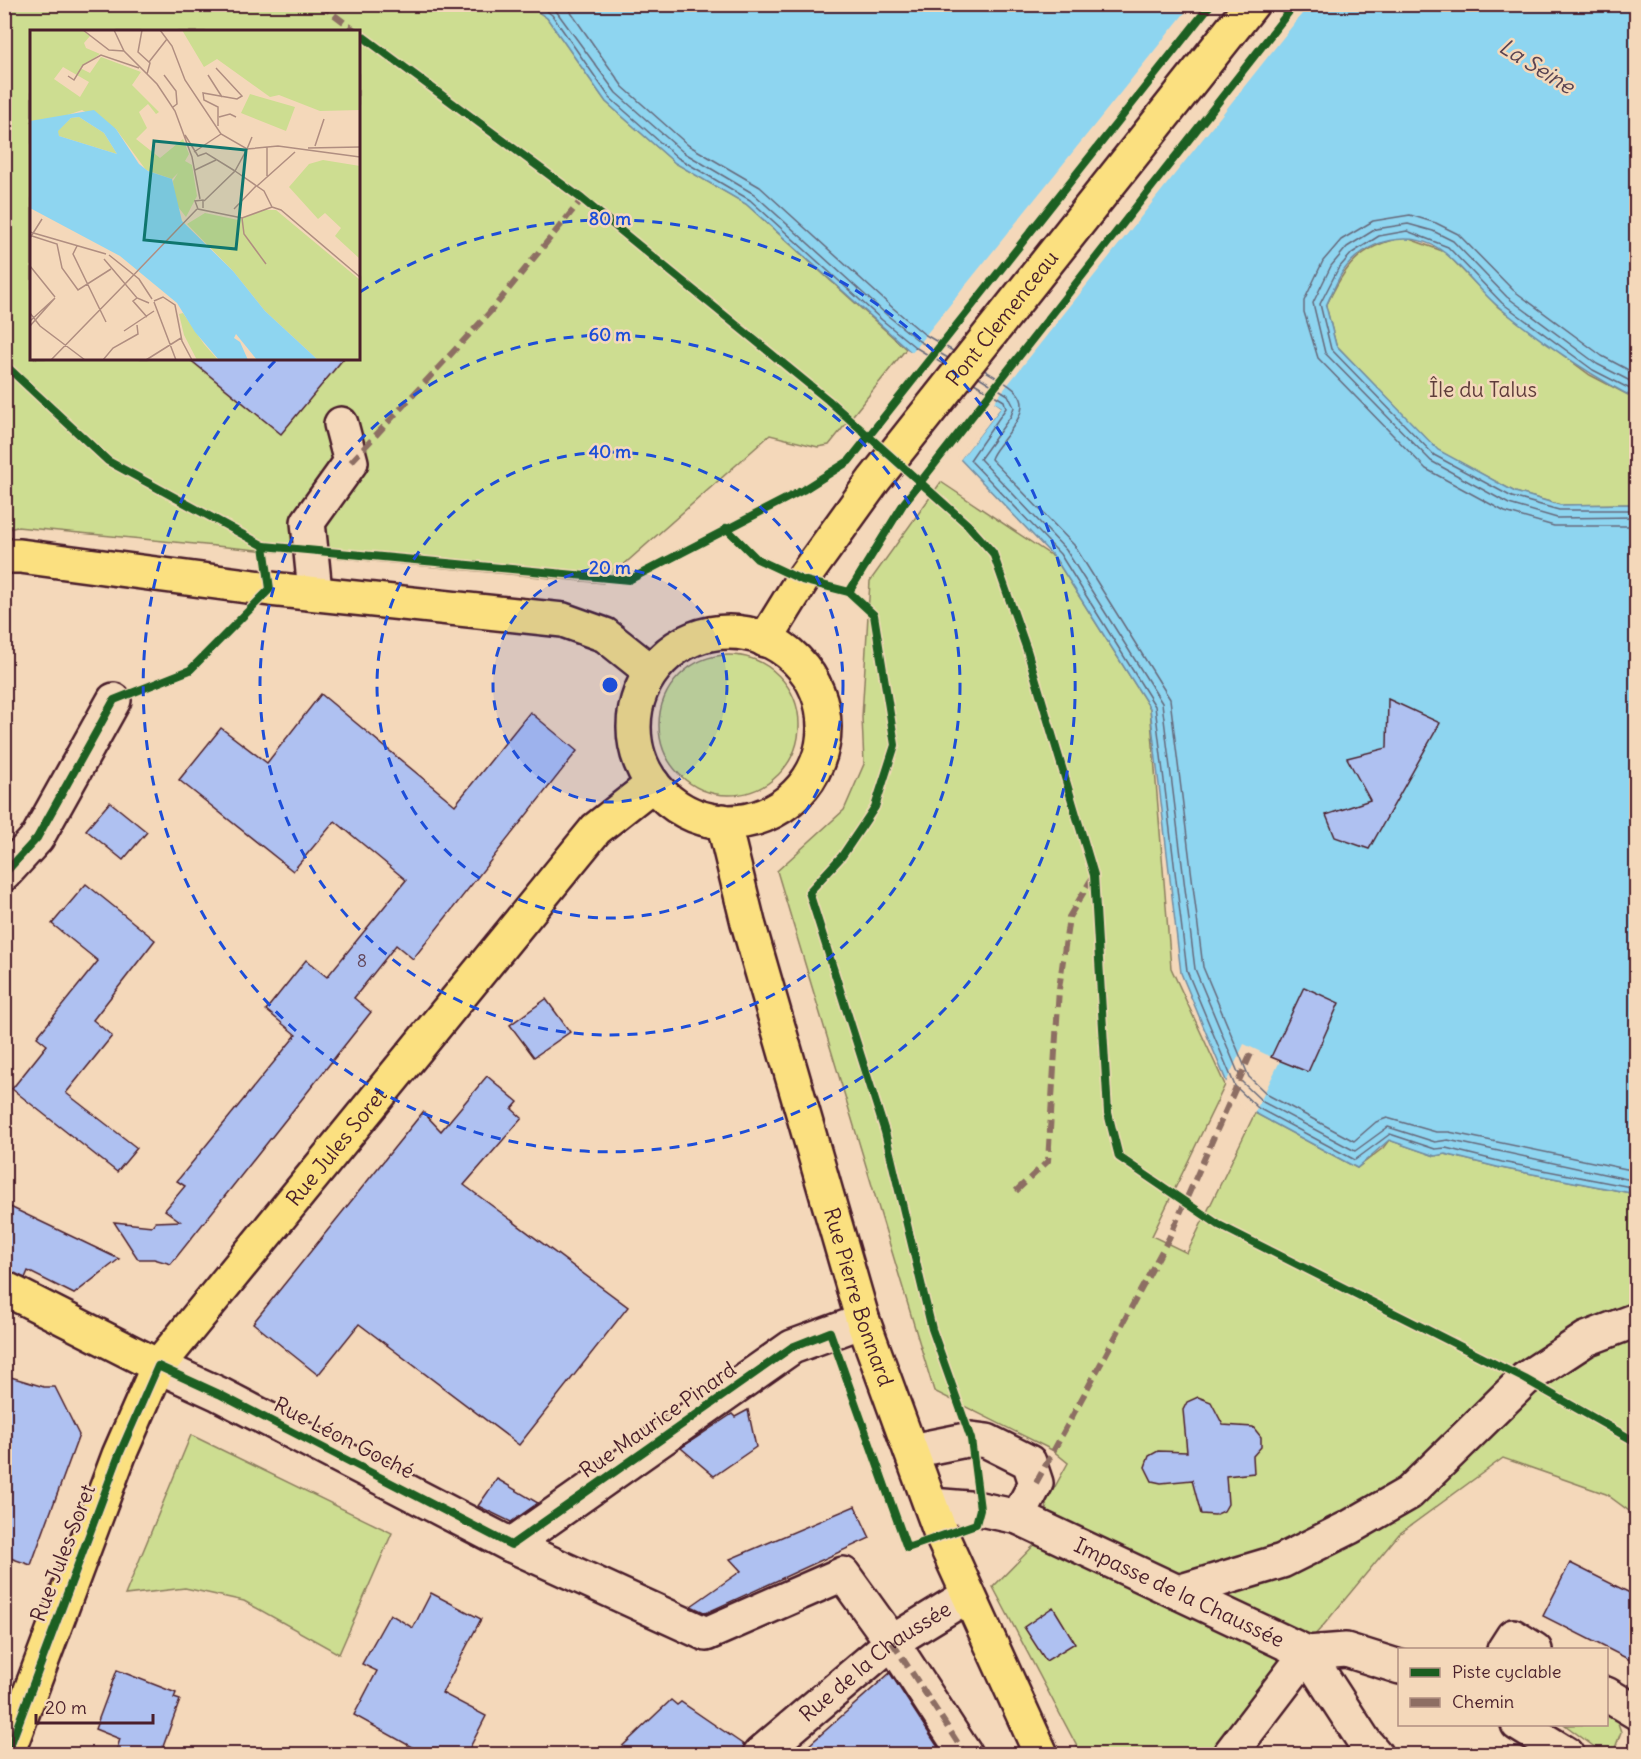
<svg xmlns="http://www.w3.org/2000/svg" width="1641" height="1759" font-family="Delius,sans-serif">
	<rect width="100%" height="100%" fill="#f4d8ba"/>
	<filter id="ink" filterUnits="userSpaceOnUse"><feTurbulence type="fractalNoise" baseFrequency=".0167" numOctaves="2"/><feDisplacementMap in="SourceGraphic" scale="12" xChannelSelector="R" yChannelSelector="G"/><feConvolveMatrix kernelMatrix="1 2 1 2 8 2 1 2 1" color-interpolation-filters="sRGB"/></filter>
	<g filter="url(#ink)">
		<!-- green -->
		<g fill="#cddd91" stroke="#8c7e5e" stroke-width="1.5" fill-rule="evenodd">
			<path d="M4 5H528L547 18 606 102 675 163 746 204 906 349 829 445 818 447 770 435 603 583 17 527 5 530ZM32 32H358V358H32Z"/>
			<path d="M1404 237 1445 252 1498 307 1590 375 1636 399V504L1561 505 1515 492 1437 450 1336 345 1326 306C1346 265 1358 247 1404 237Z"/>
			<polygon points="941,482 1055,558 1150,708 1171,968 1225,1085 1152,1236 1187,1253 1255,1113 1357,1168 1383,1148 1389,1140 1435,1156 1445,1154 1501,1168 1636,1194 1636,1516 1606,1494 1503,1458 1399,1534 1322,1627 1207,1754 1081,1754 993,1587 1049,1530 1046,1503 1068,1463 1052,1450 934,1391 777,871 844,810 864,764 862,717 870,581"/>
			<circle cx="729" cy="725" r="70"/>
			<polygon points="191,1435 392,1533 339,1654 244,1601 185,1588 125,1595"/>
			<polygon points="1607,1712 1616,1717 1621,1732 1615,1748 1596,1748 1565,1725 1606,1724"/>
		</g>
		<!-- water -->
		<path fill="#8ed5f0" stroke="#738ca1" stroke-width="1.5" d="M528 5H1636V399C1588 374 1543 343 1500 308 1480 292 1465 269 1445 253 1413 227 1364 239 1342 273 1336 283 1331 295 1326 306L1336 345 1438 450 1515 492 1560 505 1636 504V1194L1501 1168 1445 1154 1435 1156 1389 1140 1357 1168 1255 1113 1230 1090 1181 973 1150 708 1055 558 960 459 1001 407 912 353 746 204 675 163 606 102 547 18Z"/>
		<!-- pier -->
		<g fill="#f4d8ba">
			<polygon points="1191,5 1309,5 994,402 1001,407 959,461 958,457 997,408 905,351 906,349 912,352"/>
			<polygon points="1244,1044 1280,1061 1253,1116 1228,1092 1225,1085"/>
		</g>
		<g fill="none" stroke-linecap="round" stroke-linejoin="round">
			<!-- shore -->
			<g stroke="#65687a" stroke-width="1.5">
				<polyline points="538,4 552,15 610,98 678,158 750,200 882,320 915,347 943,364"/>
				<polyline points="551,4 616,93 683,152 754,194 887,315 919,341 948,358"/>
				<polyline points="565,4 623,87 688,145 760,187 893,308 924,334 953,351"/>
				<path d="M984 370C1023 393 1036 399 1004 439 1000 445 993 452 991 459L1074 545 1170 699 1203 967 1249 1077 1268 1095 1354 1141 1376 1122 1387 1118 1436 1132H1449L1636 1171"/>
				<polyline points="1636,374 1602,356 1513,290 1458,234 1436,223 1410,215 1373,221 1341,240 1323,261 1304,301 1304,312 1318,358 1426,469 1505,512 1554,526 1636,526"/>
				<polyline points="979,377 1008,395 1014,407 1011,416 980,459 1066,550 1162,703 1195,969 1242,1082 1263,1102 1355,1151 1388,1127 1435,1142 1448,1140 1636,1181"/>
				<polyline points="974,383 1004,401 1006,408 970,460 1060,554 1155,706 1187,971 1235,1086 1258,1108 1355,1160 1390,1134 1435,1149 1446,1148 1502,1162 1636,1188"/>
				<polyline points="1636,384 1597,364 1507,297 1453,241 1433,231 1408,224 1376,229 1347,247 1331,266 1313,303 1325,353 1431,461 1509,504 1557,518 1636,517"/>
				<polyline points="1636,392 1593,370 1502,303 1448,247 1407,231 1379,236 1352,253 1338,269 1320,304 1331,349 1434,455 1512,497 1559,510 1636,510"/>
			</g>
		</g>
		<!-- building -->
		<g fill="#afc1f1" stroke="#4a1f2b" stroke-width="1.5">
			<polygon points="188,358 344,358 281,434"/>
			<polygon points="321,694 455,805 530,712 577,751 413,959 396,945 354,998 371,1012 171,1264 154,1259 138,1259 114,1222 152,1226 155,1222 180,1221 165,1210 185,1186 177,1181 296,1035 266,1010 306,960 327,977 406,880 335,821 293,871 179,780 221,728 267,763"/>
			<polygon points="1388,699 1440,723 1369,849 1335,837 1326,815 1370,800 1347,758 1387,748"/>
			<polygon points="110,802 147,832 123,860 86,830"/>
			<polygon points="86,884 155,940 93,1020 112,1036 66,1093 137,1148 117,1172 12,1089 47,1045 37,1037 98,961 52,924"/>
			<polygon points="1304,987 1339,1003 1308,1072 1271,1057"/>
			<polygon points="546,999 570,1032 534,1057 510,1025"/>
			<polygon points="487,1076 518,1102 512,1109 522,1118 464,1185 628,1307 519,1445 359,1324 318,1375 253,1323 423,1112 441,1131"/>
			<polygon points="4,1204 119,1259 74,1294 28,1271 25,1278 4,1270"/>
			<polygon points="4,1375 44,1387 55,1387 79,1435 31,1565 4,1556"/>
			<polygon points="1198,1397 1211,1402 1223,1425 1253,1427 1261,1437 1261,1447 1253,1456 1254,1473 1226,1476 1228,1504 1224,1511 1215,1515 1201,1514 1192,1480 1161,1483 1152,1481 1145,1467 1149,1456 1158,1451 1187,1452 1183,1410 1187,1402"/>
			<polygon points="748,1410 756,1447 714,1476 681,1448 732,1414 735,1417"/>
			<polygon points="497,1479 538,1503 511,1522 478,1506"/>
			<polygon points="855,1506 870,1538 706,1613 691,1606 741,1571 730,1559"/>
			<polygon points="1570,1563 1636,1596 1636,1663 1543,1616"/>
			<polygon points="431,1593 481,1619 442,1693 486,1716 466,1755 426,1755 354,1715 377,1671 362,1664 390,1614 413,1628"/>
			<polygon points="1053,1607 1075,1643 1046,1661 1024,1627"/>
			<polygon points="117,1670 176,1693 174,1698 180,1700 160,1755 115,1755 120,1739 95,1729"/>
			<polygon points="890,1673 943,1755 798,1755"/>
			<polygon points="671,1700 677,1705 681,1702 744,1745 742,1755 613,1755"/>
		</g>
		<g fill="none" stroke-linecap="round" stroke-linejoin="round">
			<!-- minor casing -->
			<g stroke="#4a1f2b" stroke-width="38">
				<g id="minor">
					<polyline points="315,592 308,522 351,462 341,424"/>
					<polyline points="4,874 37,838 114,700"/>
					<polyline points="158,1366 219,1394 511,1545 706,1634 843,1574 892,1642 965,1754"/>
					<polyline points="911,1451 971,1439 987,1441 1029,1462 1036,1483 1018,1517"/>
					<path id="s1" d="M931 1505 980 1509 1018 1517 1307 1653 1364 1741 1375 1754"/>
					<polyline points="511,1545 792,1347 863,1321"/>
					<polyline points="1178,1592 1282,1561 1350,1527 1409,1493 1525,1379 1586,1339 1636,1320"/>
					<polyline points="1504,1650 1513,1636 1535,1650"/>
					<polyline points="1606,1694 1636,1712"/>
					<polyline points="1518,1724 1567,1754"/>
					<path id="s2" d="M760 1754 892 1642 967 1596"/>
					<polyline points="1230,1754 1307,1653 1346,1650 1400,1667"/>
				</g>
			</g>
			<!-- major casing -->
			<g stroke="#4a1f2b" stroke-width="38">
				<g id="major">
					<polyline points="4,556 20,556 270,589 563,620 605,635 649,670"/>
					<circle cx="729" cy="727" r="95"/>
					<path id="s3" d="M765 640 802 580 874 480 1252 4"/>
					<path id="s4" d="M723 821 748 923 863 1321 941 1534 1041 1754"/>
					<polyline points="4,1288 158,1366"/>
					<path id="s5" d="M7 1754 119 1455 158 1366 596 829 653 784"/>
				</g>
			</g>
			<!-- minor -->
			<use href="#minor" stroke="#f4d8ba" stroke-width="33"/>
			<!-- major -->
			<use href="#major" stroke="#fbe080" stroke-width="33"/>
			<!-- quiet -->
			<g stroke="#8d6e63" stroke-width="6" stroke-dasharray="12 6" stroke-linecap="butt">
				<polyline points="320,4 357,32"/>
				<polyline points="351,462 490,312 582,199"/>
				<polyline points="1016,1191 1048,1161 1059,989 1069,917 1092,878"/>
				<polyline points="1036,1483 1169,1238 1253,1049"/>
				<polyline points="892,1642 965,1754"/>
			</g>
			<!-- cycleway casing -->
			<g stroke="#f4d8ba" stroke-width="11">
				<g id="cycleway">
					<polyline points="358,33 582,199 828,400 968,525 993,553 1027,650 1094,875 1108,1113 1119,1157 1219,1225 1525,1379 1636,1442"/>
					<polyline points="4,364 108,461 264,546 629,580 803,490 849,461 1211,4"/>
					<polyline points="849,592 904,503 1295,4"/>
					<polyline points="4,874 37,838 114,700 190,670 270,589 264,546"/>
					<polyline points="7,1754 119,1455 158,1366 219,1394 511,1545 792,1347 830,1332 907,1548 976,1524 980,1509 971,1439 932,1329 885,1132 809,892 842,856 875,807 895,745 874,615 849,592 802,580 757,559 726,528"/>
				</g>
			</g>
			<!-- cycleway -->
			<use href="#cycleway" stroke="#1b5e20" stroke-width="8"/>
		</g>
	</g>
	<!-- distance rings -->
	<circle cx="610" cy="685" r="117" fill="#1d4ed8" fill-opacity=".12"/>
	<g fill="none" stroke="#1d4ed8" stroke-width="3" stroke-dasharray="10 8">
		<circle cx="610" cy="685" r="117"/>
		<circle cx="610" cy="685" r="233"/>
		<circle cx="610" cy="685" r="350"/>
		<path d="M360 292A466 466 0 1 1 275 361"/>
	</g>
	<g text-anchor="middle" stroke-width="5" stroke-linejoin="round" paint-order="stroke">
		<!-- number labels -->
		<g font-size="18" fill="#63485c">
			<text x="362" y="967">8</text>
		</g>
		<!-- street labels -->
		<g font-size="21" fill="#4a1f2b" stroke="#f4d8ba">
			<text dy="7" stroke="none"><textPath href="#s3" startOffset="400">Pont Clemenceau</textPath></text>
			<text dy="7" stroke="none"><textPath href="#s5" startOffset="699">Rue Jules Soret</textPath></text>
			<text dy="7" stroke="none"><textPath href="#s4" startOffset="495">Rue Pierre Bonnard</textPath></text>
			<text transform="translate(658 1420) rotate(-35)" y="7">Rue Maurice Pinard</text>
			<text transform="translate(344 1438) rotate(27)" y="7">Rue Léon Goché</text>
			<text transform="translate(63 1553) rotate(-69)" y="7">Rue Jules Soret</text>
			<text dy="7" stroke="none"><textPath href="#s1" startOffset="266">Impasse de la Chaussée</textPath></text>
			<text dy="7" stroke="none"><textPath href="#s2" startOffset="148">Rue de la Chaussée</textPath></text>
		</g>
		<!-- park labels -->
		<g font-size="21" fill="#5e3c3a" stroke="#f4d8ba">
			<text x="1483" y="397">Île du Talus</text>
		</g>
		<!-- water labels -->
		<g font-size="22" font-style="italic" fill="#584352" stroke="#f4d8ba">
			<text transform="translate(1537 66) rotate(32)" y="8">La Seine</text>
		</g>
	</g>
	<!-- overview -->
	<g transform="translate(30 30)">
		<rect width="330" height="330" fill="#f4d8ba"/>
		<path d="M0 0H52L60 6 54 13 56 18 70 24 50 38 60 43 71 27 111 42 102 55 129 82 126 84 118 74 109 82 117 98 106 109 130 128 153 109 159 124 155 131 162 135 167 166 156 187 145 173 143 151 148 143 142 149 116 140 86 99 52 80 23 90 0 91ZM33 37 59 52 50 67 24 49ZM152 0H330V80L290 81 249 65 240 67 187 29 174 37ZM220 64 265 77 256 101 211 83ZM49 87 74 103 87 124 29 106 27 101 41 88ZM293 130 330 136V229L305 206 311 198 295 183 288 189 259 157 279 134ZM234 180H246L330 250V330H288L235 281 203 241 157 194 175 183 208 190ZM153 283 174 314 188 330H167L154 305 149 284Z" fill="#cddd91" fill-rule="evenodd"/>
		<path d="M64 80 86 99 109 134 118 141 142 149 152 191 203 241 235 281 288 330H227L206 304 204 308 210 312 218 330H189L165 302 147 273 90 226 0 178V91ZM49 87 74 103 87 124 29 106 28 101 41 88Z" fill="#8ed5f0" fill-rule="evenodd"/>
		<path fill="none" stroke="#b08e81" stroke-width="1.5" d="M53 0 79 20 94 21M84 0 94 21 127 54 145 81 162 127 170 169M112 0 108 22 120 33 117 44M130 0 142 16 155 50 191 104 217 119 222 107M119 32 137 9M186 38 212 66 207 69 173 63 174 70 188 77V96M134 45 146 61 147 74 143 77M178 45 192 67M38 46 44 50 53 35 71 25 109 38M189 87 200 84 206 87M155 105 168 126 176 123 205 141M285 116 294 89M237 117V146M278 118 330 117M164 122 191 104M165 140 186 130M205 141 234 161 242 177M227 156 265 122M174 171 205 141 217 119 248 116 330 127M242 177 251 180 330 247M173 178V170L165 171 168 179 212 188 242 177M204 179 226 156M212 188 214 204 236 234M0 202 76 224M2 206 27 214 32 238 48 260 81 239M0 208 12 189M47 216 43 224 76 292M79 225 109 249 122 269M74 229 107 268 119 273M0 236 25 267M95 254 167 179M107 268 103 271 117 287M124 271 133 267 145 275 152 311 162 330M124 272 146 330M0 283 10 296 55 330M0 291 25 268M0 296 25 268M94 301 124 281M21 330 95 254M73 330 83 318 108 304 107 295M116 330 151 308"/>
		<path fill="#0f766e" fill-opacity="0.15" stroke="#0f766e" stroke-width="3" d="M124 111 216 120 206 219 114 210Z"/>
		<rect width="330" height="330" fill="none" stroke="#4a1f2b" stroke-width="3"/>
	</g>
	<circle cx="610" cy="685" r="9" fill="#1d4ed8" stroke="#f4d8ba" stroke-width="3"/>
	<g font-size="18" text-anchor="middle" font-weight="bold" fill="#1d4ed8" stroke="#f4d8ba" stroke-width="5" stroke-linejoin="round" paint-order="stroke">
		<text x="610" y="225">80 m</text>
		<text x="610" y="341">60 m</text>
		<text x="610" y="458">40 m</text>
		<text x="610" y="574">20 m</text>
	</g>
	<!-- margin -->
	<rect width="1641" height="1759" fill="none" stroke="#f4d8ba" stroke-width="24"/>
	<rect x="12" y="12" width="1617" height="1735" fill="none" stroke="#4a1f2b" stroke-width="2" filter="url(#ink)"/>
	<!-- legend -->
	<rect x="1398" y="1648" width="210" height="78" fill="#f4d8ba" stroke="#b08e81" stroke-width="1.5"/>
	<rect x="1410" y="1668" width="30" height="9" fill="#1b5e20" stroke="#b08e81" stroke-width="1.5"/>
	<text x="1452" y="1678" font-size="18" fill="#4a1f2b">Piste cyclable</text>
	<rect x="1410" y="1698" width="30" height="9" fill="#8d6e63" stroke="#b08e81" stroke-width="1.5"/>
	<text x="1452" y="1708" font-size="18" fill="#4a1f2b">Chemin</text>
	<!-- scale -->
	<path d="M36 1714v9h117v-9" fill="none" stroke="#4a1f2b" stroke-width="3"/>
	<text x="45" y="1714" font-size="18" fill="#4a1f2b" stroke="#f4d8ba" stroke-width="4.5" paint-order="stroke">20 m</text>
</svg>
